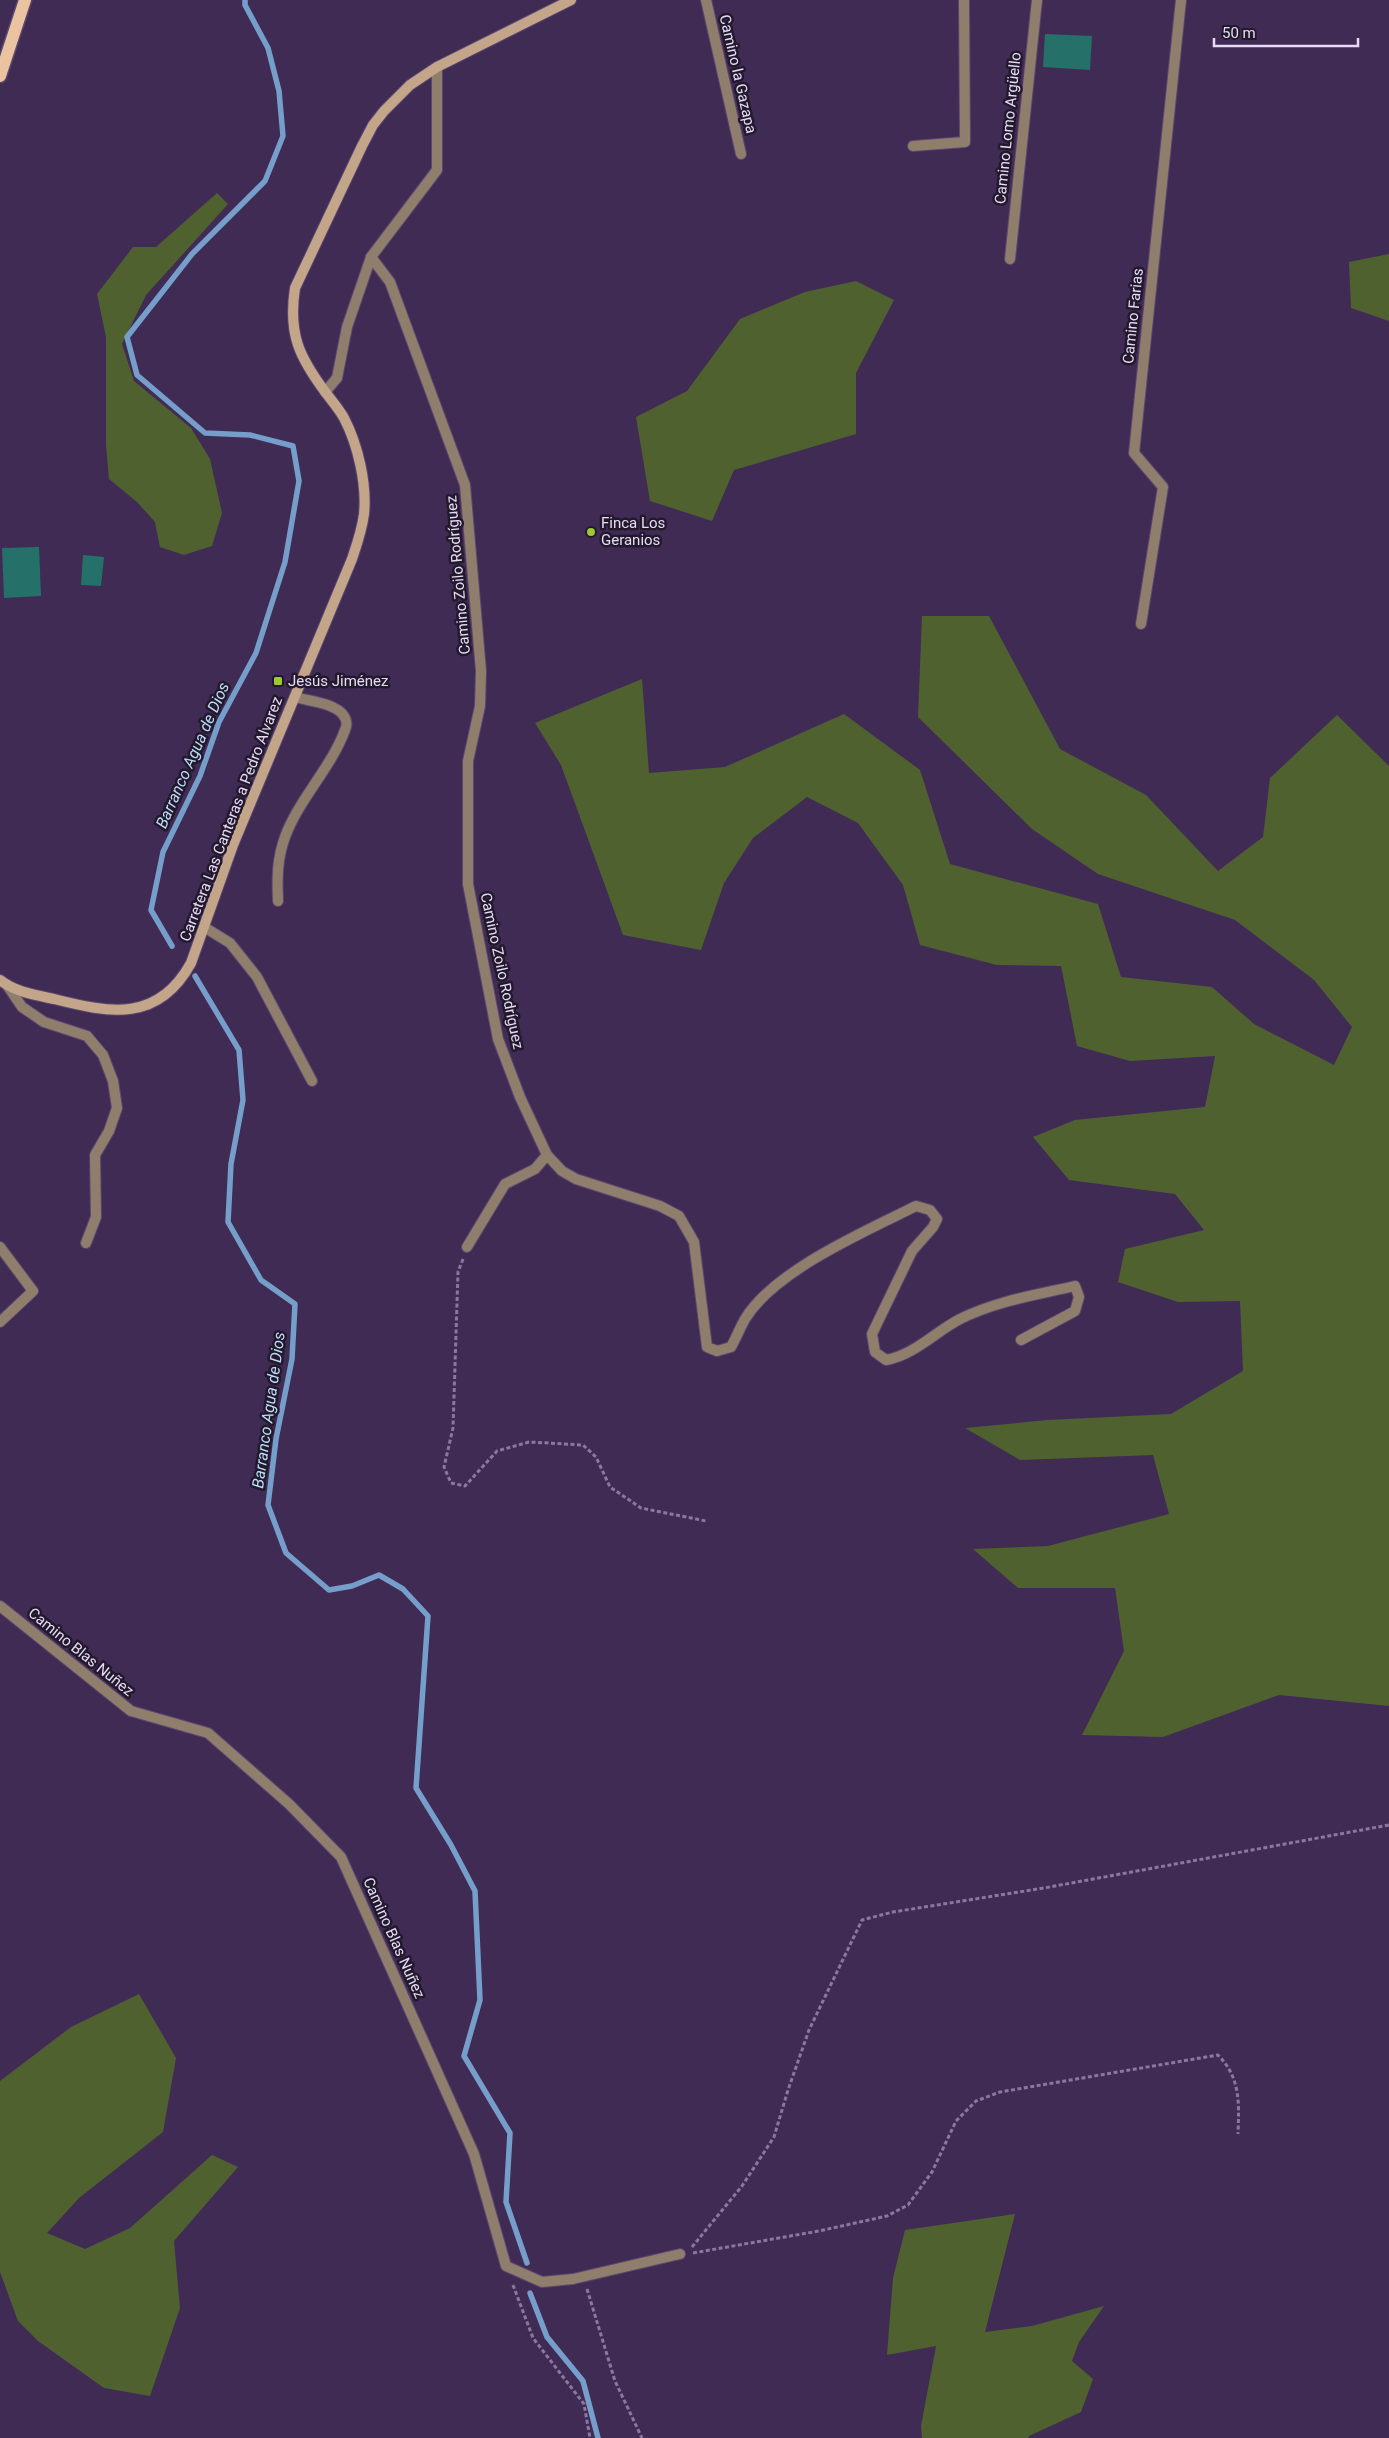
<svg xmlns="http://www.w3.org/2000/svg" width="1389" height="2438" font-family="Roboto,sans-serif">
	<rect width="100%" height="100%" fill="#402b55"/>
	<!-- green -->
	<g fill="#506130">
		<polygon points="217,193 228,204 146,295 122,344 134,381 191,428 210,459 222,513 212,546 184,555 160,547 155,522 137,502 109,479 106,445 106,337 97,294 133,247 156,247"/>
		<polygon points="1389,254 1389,321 1351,308 1349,262"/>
		<polygon points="856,281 894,300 856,373 856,434 734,470 712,521 650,501 636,417 687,391 740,319 805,292"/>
		<polygon points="922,616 989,616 1060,749 1146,795 1218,871 1263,837 1270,778 1337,715 1389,766 1389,1706 1279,1695 1163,1737 1082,1735 1124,1651 1115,1588 1018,1588 973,1549 1048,1546 1169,1514 1153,1455 1020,1460 965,1428 1048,1420 1171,1414 1243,1371 1240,1301 1178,1302 1118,1282 1125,1249 1204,1230 1175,1194 1069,1180 1033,1137 1075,1120 1205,1107 1215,1056 1130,1061 1077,1046 1061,966 997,965 920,945 903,885 858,823 807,797 753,838 724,883 701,950 623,935 561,765 535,723 642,679 649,773 725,767 844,714 920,770 950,864 1098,904 1121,977 1212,987 1254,1024 1334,1065 1352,1027 1314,980 1235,920 1098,874 1032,829 918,717"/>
		<polygon points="139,1994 176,2058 163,2132 79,2198 47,2233 85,2249 130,2228 212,2155 238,2167 174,2241 180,2308 150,2396 104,2388 38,2341 18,2321 0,2272 0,2081 71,2027"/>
		<polygon points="1015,2214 985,2332 1032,2326 1104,2306 1079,2342 1072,2361 1093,2379 1081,2412 1029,2436 1028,2438 922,2438 921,2426 936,2346 887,2355 893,2278 905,2230"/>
	</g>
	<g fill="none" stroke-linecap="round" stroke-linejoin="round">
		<!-- stream -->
		<g stroke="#759eca" stroke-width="5.5">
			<polyline points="172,946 151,910 163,852 200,776 219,722 256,653 285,562 299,481 293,446 250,435 205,433 137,375 127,337 192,254 265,181 283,136 279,91 268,48 245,5 245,0"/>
			<polyline points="195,976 239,1050 243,1100 231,1164 228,1222 261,1280 295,1304 292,1359 276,1439 268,1505 286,1553 329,1590 352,1586 379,1575 403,1589 428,1616 416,1788 451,1845 475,1891 480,2000 464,2056 510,2133 506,2202 527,2263"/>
			<polyline points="530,2293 547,2337 583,2381 598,2438"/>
		</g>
	</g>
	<!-- building -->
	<g fill="#257169">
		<polygon points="1045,34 1092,36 1090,70 1043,67"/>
		<polygon points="39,547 41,596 4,598 2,548"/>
		<polygon points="83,555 104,557 101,586 81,585"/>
	</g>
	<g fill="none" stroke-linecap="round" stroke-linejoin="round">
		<!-- service casing -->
		<g stroke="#5b476f" stroke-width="12">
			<g id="service">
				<polyline points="204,927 230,943 257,977 312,1081"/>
				<polyline points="7,985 22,1007 44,1022 87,1036 103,1055 113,1081 117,1108 109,1131 95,1155 96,1217 86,1243"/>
			</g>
		</g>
		<!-- minor casing -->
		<g stroke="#5b476f" stroke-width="12">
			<g id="minor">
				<polyline points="706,0 741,154"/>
				<path d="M437 67V170L371 257 390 282 465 485 481 671 480 706 468 761V884L498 1039 520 1097 547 1155 562 1171 576 1179 660 1206 679 1216 694 1242 707 1347 717 1351 731 1347C736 1338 740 1328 745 1319 775 1270 866 1231 916 1206L930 1210 937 1219 933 1227 912 1251 872 1334 875 1352 886 1360C914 1355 935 1332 960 1319 996 1301 1036 1295 1075 1286L1079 1297 1075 1311 1021 1340"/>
				<polyline points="913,146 965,142 964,0"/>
				<polyline points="1010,259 1037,0"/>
				<polyline points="325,392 337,378 347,327 371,257"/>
				<polyline points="1141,624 1163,487 1134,453 1181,0"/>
				<path d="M278 901C277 878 277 859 285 837 299 799 331 768 345 730 347 726 347 720 344 716 336 703 308 701 295 697"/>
				<polyline points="0,1247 33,1291 0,1322"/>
				<polyline points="467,1247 505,1184 535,1169 547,1155"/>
				<polyline points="0,1606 131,1711 208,1733 289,1804 341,1857 474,2154 506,2266 542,2282 573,2279 680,2254"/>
			</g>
		</g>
		<!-- secondary casing -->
		<g stroke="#5b476f" stroke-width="12">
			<path id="secondary" d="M0 980C15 992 35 995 54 999 110 1013 158 1023 191 963L233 845 352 559C357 544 362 530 364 514 367 484 358 445 344 418 339 409 332 401 326 393 299 357 288 334 295 288L362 146 373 125 384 111 410 85 437 67 571 0"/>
		</g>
		<!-- primary casing -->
		<g stroke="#5b476f" stroke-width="15">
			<polyline id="primary" points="0,76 25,0"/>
		</g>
		<!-- path -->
		<g stroke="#8a799c" stroke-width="3" stroke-dasharray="4 2.5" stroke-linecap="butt">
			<polyline points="463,1259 458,1272 453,1428 444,1467 451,1483 465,1486 497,1451 529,1442 583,1445 596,1457 610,1487 641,1508 706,1521"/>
			<polyline points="692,2247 742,2186 774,2137 788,2090 809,2030 862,1920 893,1912 1044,1888 1389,1825"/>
			<path d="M693 2253 819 2231 887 2216 908 2205 932 2172 956 2121 976 2101 1000 2092 1218 2055C1241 2078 1239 2104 1238 2134"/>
			<polyline points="513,2285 533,2338 584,2404 590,2438"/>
			<polyline points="587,2289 615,2381 642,2438"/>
		</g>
		<!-- service -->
		<use href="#service" stroke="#907e6d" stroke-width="10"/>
		<!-- minor -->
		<use href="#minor" stroke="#907e6d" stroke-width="10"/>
		<!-- secondary -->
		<use href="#secondary" stroke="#c3a68a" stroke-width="10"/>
		<!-- primary -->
		<use href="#primary" stroke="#eac4a1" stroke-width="12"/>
	</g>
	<!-- markers -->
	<g fill="#9dca30" stroke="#22192c" stroke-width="2">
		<circle cx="591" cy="532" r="5"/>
		<rect x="273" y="676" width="10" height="10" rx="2.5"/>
	</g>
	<g text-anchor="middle" stroke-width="5" stroke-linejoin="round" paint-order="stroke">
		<!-- street labels -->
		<g font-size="15" fill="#e6daf5" stroke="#22192c">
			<text transform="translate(738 74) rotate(77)" y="5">Camino la Gazapa</text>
			<text transform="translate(1008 128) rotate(-84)" y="5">Camino Lomo Argüello</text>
			<text transform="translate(1133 316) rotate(-84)" y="5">Camino Farias</text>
			<text transform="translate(458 575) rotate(-95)" y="5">Camino Zoilo Rodríguez</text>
			<text transform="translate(231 819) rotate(-69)" y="5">Carretera Las Canteras a Pedro Alvarez</text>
			<text transform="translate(502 971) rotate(78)" y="5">Camino Zoilo Rodríguez</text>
			<text transform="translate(81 1652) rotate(39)" y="5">Camino Blas Nuñez</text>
			<text transform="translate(394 1938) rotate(66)" y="5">Camino Blas Nuñez</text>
		</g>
		<!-- poi labels -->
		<g font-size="15" fill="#e6daf5" stroke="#22192c" text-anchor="start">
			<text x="601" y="528">Finca Los<tspan x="601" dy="17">Geranios</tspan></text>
			<text x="288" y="686">Jesús Jiménez</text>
		</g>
		<!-- water labels -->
		<g font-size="16" font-style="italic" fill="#bcddfa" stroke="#22192c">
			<text transform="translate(192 755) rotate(-66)" y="6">Barranco Agua de Dios</text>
			<text transform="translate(268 1410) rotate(-82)" y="6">Barranco Agua de Dios</text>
		</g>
	</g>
	<!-- scale -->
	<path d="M1214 38v8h144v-8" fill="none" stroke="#e6daf5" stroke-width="2.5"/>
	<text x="1222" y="38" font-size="15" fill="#e6daf5" stroke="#22192c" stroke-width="4" paint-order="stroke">50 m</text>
</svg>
